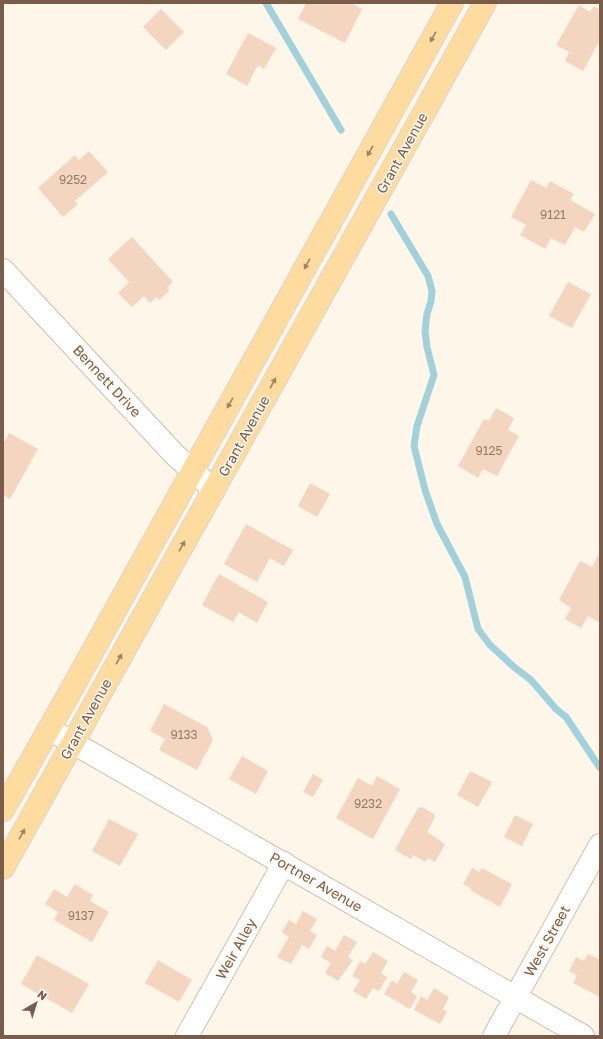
<svg xmlns="http://www.w3.org/2000/svg" width="603" height="1039" font-family="'Golos Text',sans-serif">
	<rect width="100%" height="100%" fill="#fdf6e9"/>
	<g fill="none" stroke-linecap="round" stroke-linejoin="round">
		<!-- stream -->
		<g stroke="#a1d2db" stroke-width="7">
			<polyline points="266,3 341,130"/>
			<polyline points="391,214 428,276 432,291 431,301 427,314 425,331 427,347 434,375 417,426 414,446 425,490 437,524 465,577 478,629 490,645 514,667 531,680 556,709 566,717 600,768"/>
		</g>
	</g>
	<!-- building -->
	<g fill="#f4d5bf">
		<polygon points="306,3 351,3 362,9 345,43 298,19"/>
		<polygon points="579,5 590,12 594,6 600,10 600,40 583,71 565,61 569,52 556,45"/>
		<polygon points="161,9 184,32 166,50 143,27"/>
		<polygon points="248,33 276,48 264,69 258,65 247,86 226,74"/>
		<polygon points="89,151 108,172 75,201 78,204 63,217 38,188 75,155 79,160"/>
		<polygon points="531,180 546,188 550,181 574,194 570,200 595,214 584,232 575,227 565,245 551,238 545,249 520,235 526,225 511,217"/>
		<polygon points="132,237 173,282 167,288 170,290 159,300 157,297 150,303 144,296 132,307 118,293 129,282 108,259"/>
		<polygon points="568,282 591,294 572,328 549,316"/>
		<polygon points="496,408 514,418 508,430 519,436 497,476 483,469 478,478 458,466 484,419 489,421"/>
		<polygon points="9,433 38,449 10,499 3,495 3,445"/>
		<polygon points="310,483 330,494 317,517 298,506"/>
		<polygon points="246,524 293,550 284,566 270,558 257,582 224,564"/>
		<polygon points="600,552 600,620 599,622 588,616 581,628 565,619 571,608 559,600 580,561 592,567"/>
		<polygon points="219,574 268,602 257,623 239,612 233,622 202,605"/>
		<polygon points="164,704 207,727 213,740 197,770 159,750 165,739 150,731"/>
		<polygon points="242,756 268,771 256,794 229,779"/>
		<polygon points="470,771 492,782 478,807 457,795"/>
		<polygon points="313,774 323,780 313,797 303,792"/>
		<polygon points="377,776 400,789 373,839 336,818 358,778 372,786"/>
		<polygon points="422,807 434,814 435,817 427,832 445,844 435,862 428,858 426,862 413,855 411,859 395,850 418,808"/>
		<polygon points="515,815 533,824 522,846 504,837"/>
		<polygon points="109,819 138,834 120,866 92,851"/>
		<polygon points="472,868 479,872 482,868 512,884 500,907 470,890 471,888 463,884"/>
		<polygon points="75,884 93,895 90,901 109,912 92,942 54,920 58,912 45,904 54,889 67,897"/>
		<polygon points="303,911 317,919 310,931 317,935 309,949 302,945 291,964 277,957 289,937 282,932 289,920 296,924"/>
		<polygon points="344,935 357,942 348,957 353,960 338,981 325,973 331,963 321,957 327,946 335,951"/>
		<polygon points="373,952 388,961 381,973 387,977 379,991 373,988 366,999 353,991 360,980 352,976 360,961 365,964"/>
		<polygon points="588,954 600,960 600,997 573,983 577,975 569,971 576,957 584,961"/>
		<polygon points="37,955 89,984 72,1013 21,984"/>
		<polygon points="158,960 192,980 179,1002 145,983"/>
		<polygon points="404,972 418,980 411,992 417,996 410,1009 384,994 392,980 397,984"/>
		<polygon points="434,988 449,997 443,1009 447,1012 440,1024 414,1010 421,996 427,1000"/>
	</g>
	<g fill="none" stroke-linecap="round" stroke-linejoin="round">
		<!-- minor casing -->
		<g stroke="#d1bead" stroke-width="24">
			<g id="minor">
				<polyline points="3,270 174,454 214,490"/>
				<polyline points="49,729 583,1036"/>
				<polyline points="187,1036 284,863"/>
				<polyline points="494,1036 600,845"/>
			</g>
		</g>
		<!-- major casing -->
		<g stroke="#dcd5d0" stroke-width="24">
			<g id="major">
				<polyline points="3,810 70,692 452,3"/>
				<polyline points="3,868 485,3"/>
			</g>
		</g>
		<!-- minor -->
		<use href="#minor" stroke="#fff" stroke-width="22"/>
		<!-- major -->
		<use href="#major" stroke="#fedc9f" stroke-width="22"/>
	</g>
	<!-- one-way arrows -->
	<defs><path id="oneway-solid" d="M-6-.8H1V-3.2L6.5 0L1 3.2V.8H-6Z"/></defs>
	<g fill="#a28264">
		<use href="#oneway-solid" transform="translate(433 37) rotate(119)"/>
		<use href="#oneway-solid" transform="translate(370 151) rotate(119)"/>
		<use href="#oneway-solid" transform="translate(307 264) rotate(119)"/>
		<use href="#oneway-solid" transform="translate(273 383) rotate(-61)"/>
		<use href="#oneway-solid" transform="translate(230 403) rotate(119)"/>
		<use href="#oneway-solid" transform="translate(182 546) rotate(-61)"/>
		<use href="#oneway-solid" transform="translate(119 659) rotate(-61)"/>
		<use href="#oneway-solid" transform="translate(22 834) rotate(-61)"/>
	</g>
	<g text-anchor="middle" stroke-width="3" stroke-linejoin="round" paint-order="stroke">
		<!-- number labels -->
		<g font-size="12" fill="#987a67">
			<text x="73" y="184">9252</text>
			<text x="553" y="219">9121</text>
			<text x="489" y="455">9125</text>
			<text x="184" y="739">9133</text>
			<text x="368" y="808">9232</text>
			<text x="81" y="920">9137</text>
		</g>
		<!-- street labels -->
		<g font-size="14" fill="#7a5c4a" stroke="#fff9f0">
			<text transform="translate(402 153) rotate(-61)" y="5">Grant Avenue</text>
			<text transform="translate(107 381) rotate(47)" y="5">Bennett Drive</text>
			<text transform="translate(244 436) rotate(-61)" y="5">Grant Avenue</text>
			<text transform="translate(86 719) rotate(-61)" y="5">Grant Avenue</text>
			<text transform="translate(316 882) rotate(30)" y="5">Portner Avenue</text>
			<text transform="translate(547 941) rotate(-61)" y="5">West Street</text>
			<text transform="translate(236 949) rotate(-61)" y="5">Weir Alley</text>
		</g>
	</g>
	<!-- border -->
	<rect width="603" height="1039" fill="none" stroke="#7a5c4a" stroke-width="8"/>
	<!-- north arrow -->
	<g transform="translate(36 1003) rotate(38)" stroke="#fff9f0" stroke-width="3" paint-order="stroke">
	<path d="M0-3L7 15L0 10L-7 15Z" fill="#7a5c4a"/>
	<text y="-6" font-size="11" font-weight="bold" text-anchor="middle" fill="#7a5c4a">N</text>
	</g>
</svg>
